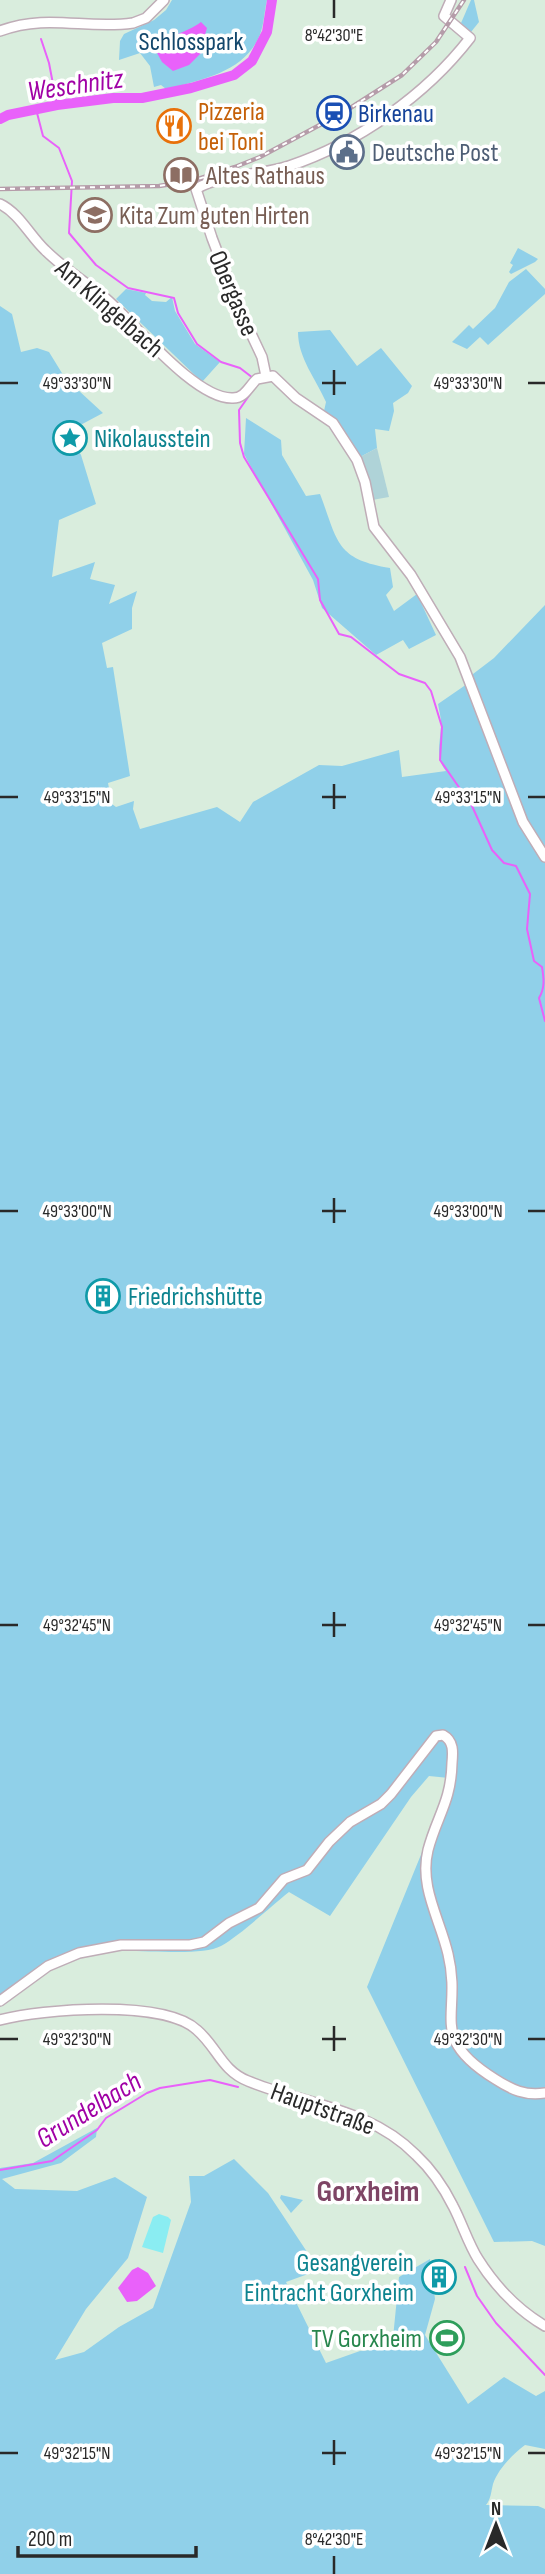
<svg xmlns="http://www.w3.org/2000/svg" width="545" height="2574" font-family="'Sofia Sans Condensed',sans-serif">
	<rect width="100%" height="100%" fill="#d9eddd"/>
	<!-- green -->
	<g fill="#90d0e9">
		<path d="M172 0H267C264 12 264 28 258 39 242 72 205 78 173 88L166 89 161 85 154 87 150 66 140 53 119 60 120 41 124 34 154 20 166 10Z"/>
		<polygon points="471,0 474,0 479,22 471,32 461,23"/>
		<polygon points="518,248 538,259 535,262 511,274 509,272 513,265 510,263"/>
		<polygon points="526,269 545,289 545,294 488,345 480,337 467,349 452,342 469,325 473,329 495,308 509,282"/>
		<polygon points="126,289 146,293 145,295 152,301 166,302 172,297 175,311 195,344 220,362 202,382 116,299"/>
		<path d="M0 306 12 314 21 352 37 348 49 352 65 378 103 413 71 430 79 438 73 441 81 455 96 504 59 520 52 577 95 562 90 579 115 585 109 604 137 591 132 608V629L102 643 107 668 113 667 130 776 108 783 112 804 116 807 134 801 133 809 140 829 217 807 240 822 253 802 319 765 342 766 399 750 402 777 446 771C435 758 440 744 441 727 442 720 439 711 438 704L467 684 473 674 494 658 545 605V2246L532 2241 494 2242 367 1987 438 1813 449 1778 429 1776 411 1797 330 1916 289 1892C270 1907 242 1934 221 1946 201 1957 139 1949 114 1951 70 1954 36 1977 0 1998Z"/>
		<path d="M330 330 357 366 381 348 412 386 408 393 393 403 394 411 389 431 375 429 377 448 360 457 347 435 324 411 326 402C316 379 298 358 298 332Z"/>
		<path d="M246 418 281 440 282 455 306 496 320 494C338 541 335 559 390 568L393 587 386 595 394 611 417 594 436 635 409 649 403 640 376 655 322 608 313 580 244 454Z"/>
		<path d="M97 2128 96 2137 61 2163 2 2179 15 2189 77 2191 115 2177 147 2197 128 2258 86 2309 55 2360 84 2352 119 2327 153 2308 191 2202 189 2176H204L234 2159 268 2193 319 2270 286 2282 326 2363 360 2351 392 2348 399 2277 430 2259 435 2299 425 2335 468 2404 504 2377 536 2396 545 2391V2449L525 2445C513 2454 498 2469 493 2484 491 2492 491 2499 486 2505L538 2506 545 2509V2574H0V2168L33 2163Z"/>
		<polygon points="281,2195 303,2200 291,2213 280,2198"/>
	</g>
	<!-- cemetery -->
	<polygon fill="#afd3d8" points="377,448 389,497 372,500 360,457"/>
	<!-- pitch -->
	<polygon fill="#8aedf2" points="159,2214 168,2217 171,2220 163,2253 142,2247 153,2217"/>
	<!-- water -->
	<g fill="#e961fa">
		<path d="M201 22 207 28 204 38 197 48 201 53 189 65 173 71 162 62 157 53C164 35 187 33 201 22Z"/>
		<polygon points="138,2267 148,2273 156,2286 137,2301 127,2302 118,2288 132,2270"/>
	</g>
	<g fill="none" stroke-linecap="round" stroke-linejoin="round">
		<!-- stream -->
		<g stroke="#e961fa" stroke-width="2">
			<polyline points="41,39 49,63 57,105"/>
			<polyline points="36,109 43,136 59,148 72,181 69,233 96,265 128,288 174,298 178,313 197,344 221,362 240,368 253,378"/>
			<path d="M253 390 239 410 240 443 244 457 318 579 320 600 339 634 351 637 399 674 425 683 431 691 442 727 440 760 472 806 492 850 504 863 516 866 530 894 527 929 534 961 542 967C544 979 545 988 539 998L545 1021"/>
			<polyline points="0,2170 52,2161 97,2130 106,2118 147,2093 160,2088 210,2080 238,2087"/>
			<polyline points="465,2267 477,2296 496,2323 545,2375"/>
		</g>
		<!-- river -->
		<polyline stroke="#e961fa" stroke-width="10" points="0,119 8,115 57,105 113,98 142,98 191,88 234,75 252,61 267,32 272,0"/>
		<!-- secondary casing -->
		<g stroke="#bfadb7" stroke-width="12">
			<g id="secondary">
				<path d="M0 31C48 13 86 30 133 23L146 18 164 0"/>
				<path d="M0 204C19 213 30 236 45 250 63 268 84 281 104 297 133 321 195 400 233 398 245 398 249 386 257 379L273 376 296 398 333 423 357 460 365 482 374 527 411 575 460 657 523 822 545 857"/>
				<path d="M266 376 262 357 238 306 212 238 196 189C223 173 260 176 289 166 358 143 426 95 470 38L444 16 451 0"/>
				<path d="M0 2001 48 1966 79 1953 121 1945H190L204 1942 229 1923 259 1908 284 1879 307 1870 329 1842 350 1822 381 1804 391 1794 436 1736 443 1735C454 1741 453 1752 452 1763 451 1802 437 1816 428 1850 419 1887 440 1919 448 1954 463 2016 426 2036 495 2079 512 2090 525 2096 545 2093"/>
				<path d="M0 2020C42 2009 164 1999 197 2030 217 2047 222 2071 248 2081 306 2105 370 2108 416 2155 431 2169 444 2188 453 2206 462 2223 468 2243 478 2259 495 2286 518 2310 545 2326"/>
			</g>
		</g>
		<!-- secondary -->
		<use href="#secondary" stroke="#fff" stroke-width="9"/>
		<!-- rail casing -->
		<g stroke="#b59ca9" stroke-width="4.5">
			<polyline id="rail" points="0,189 159,186 192,181 235,167 260,157 344,112 402,75 436,42 464,0"/>
		</g>
		<!-- rail -->
		<use href="#rail" stroke="#fff" stroke-width="2" stroke-dasharray="5" stroke-linecap="butt"/>
	</g>
	<!-- ticks -->
	<path fill="none" stroke="#292929" stroke-width="2.5" d="M334 0V18M334 370V395M0 383H18M322 383H346M528 383H545M334 784V809M0 797H18M322 797H346M528 797H545M334 1198V1223M0 1211H18M322 1211H346M528 1211H545M334 1612V1637M0 1625H18M322 1625H346M528 1625H545M334 2026V2051M0 2039H18M322 2039H346M528 2039H545M334 2440V2465M0 2453H18M322 2453H346M528 2453H545M334 2556V2574"/>
	<!-- icons -->
	<defs>
		<g id="station-ring" transform="scale(1.75)"><circle r="9.5" fill="#fff" stroke="#1a4fb4" stroke-width="1.5"/><path d="M-3-6H3Q5-6 5-4V2Q5 4 3 4L4.5 6H3L1.5 4h-3L-3 6H-4.5L-3 4Q-5 4-5 2V-4Q-5-6-3-6ZM-3.5-4v3h7v-3ZM-3.5 1v1.5H-2V1ZM2 1v1.5H3.5V1Z" fill="#1a4fb4"/></g>
		<g id="restaurant-ring" transform="scale(1.75)"><circle r="9.5" fill="#fff" stroke="#e8710a" stroke-width="1.5"/><path d="M-5-6h1v4h1v-4h1v4h1v-4h1v5L-1.5 .5V6h-2V.5L-5-1ZM5-6V6H3V1.5H1.5Q1.5-4 5-6Z" fill="#e8710a"/></g>
		<g id="civic-ring" transform="scale(1.75)"><circle r="9.5" fill="#fff" stroke="#5c6f8a" stroke-width="1.5"/><path d="M-.6-6.5H3V-4.5H.6V-3L4-1V1h2V6H-6V1h2V-1L-.6-3ZM-1.2 2.5V6h2.4V2.5Z" fill="#5c6f8a"/></g>
		<g id="library-ring" transform="scale(1.75)"><circle r="9.5" fill="#fff" stroke="#8d6e63" stroke-width="1.5"/><path d="M-6-4Q-3-5.5-.7-3.5V5Q-3 3-6 4ZM6-4Q3-5.5 .7-3.5V5Q3 3 6 4Z" fill="#8d6e63"/></g>
		<g id="school-ring" transform="scale(1.75)"><circle r="9.5" fill="#fff" stroke="#8d6e63" stroke-width="1.5"/><path d="M0-5L7-2L0 1L-7-2ZM-4 1L0 2.5L4 1V4Q0 6-4 4Z" fill="#8d6e63"/></g>
		<g id="sight-ring" transform="scale(1.75)"><circle r="9.5" fill="#fff" stroke="#0f9aa8" stroke-width="1.5"/><path d="M0-6L1.8-2.2L6-1.7L2.9 1.2L3.7 5.4L0 3.3L-3.7 5.4L-2.9 1.2L-6-1.7L-1.8-2.2Z" fill="#0f9aa8"/></g>
		<g id="building-ring" transform="scale(1.75)"><circle r="9.5" fill="#fff" stroke="#0f9aa8" stroke-width="1.5"/><path d="M-4-6H4V6H1V3H-1V6H-4ZM-2.5-4.3h1.7v1.8h-1.7ZM.8-4.3h1.7v1.8H.8ZM-2.5-1h1.7V.8h-1.7ZM.8-1h1.7V.8H.8Z" fill="#0f9aa8"/></g>
		<g id="stadium-ring" transform="scale(1.75)"><circle r="9.5" fill="#fff" stroke="#2e9e5b" stroke-width="1.5"/><path d="M0-5a6.5 5 0 1 0 0 10a6.5 5 0 1 0 0-10ZM-3.5-1.8h7v3.6h-7Z" fill="#2e9e5b"/></g>
	</defs>
	<g fill-rule="evenodd">
		<use href="#station-ring" x="334" y="113"/>
		<use href="#restaurant-ring" x="174" y="126"/>
		<use href="#civic-ring" x="347" y="152"/>
		<use href="#library-ring" x="181" y="175"/>
		<use href="#school-ring" x="95" y="215"/>
		<use href="#sight-ring" x="70" y="438"/>
		<use href="#building-ring" x="103" y="1296"/>
		<use href="#building-ring" x="439" y="2277"/>
		<use href="#stadium-ring" x="447" y="2338"/>
	</g>
	<g text-anchor="middle" stroke-width="7" stroke-linejoin="round" paint-order="stroke">
		<!-- park labels -->
		<g font-size="26" fill="#13476c" stroke="#fff">
			<text x="191" y="50">Schlosspark</text>
		</g>
		<!-- food labels -->
		<g font-size="26" fill="#c56008" stroke="#fff" text-anchor="start">
			<text x="198" y="120">Pizzeria<tspan x="198" dy="30">bei Toni</tspan></text>
		</g>
		<!-- transit labels -->
		<g font-size="26" fill="#164399" stroke="#fff" text-anchor="start">
			<text x="358" y="122">Birkenau</text>
		</g>
		<!-- service labels -->
		<g font-size="26" fill="#4e5e75" stroke="#fff" text-anchor="start">
			<text x="372" y="161">Deutsche Post</text>
		</g>
		<!-- education labels -->
		<g font-size="26" fill="#785e54" stroke="#fff" text-anchor="start">
			<text x="206" y="184">Altes Rathaus</text>
			<text x="119" y="224">Kita Zum guten Hirten</text>
		</g>
		<!-- street labels -->
		<g font-size="26" fill="#292929" stroke="#fff">
			<text transform="translate(234 293) rotate(67)" y="9">Obergasse</text>
			<text transform="translate(110 308) rotate(41)" y="9">Am Klingelbach</text>
			<text transform="translate(323 2108) rotate(20)" y="9">Hauptstraße</text>
		</g>
		<!-- culture labels -->
		<g font-size="26" fill="#0d838f" stroke="#fff" text-anchor="start">
			<text x="94" y="447">Nikolausstein</text>
			<text x="128" y="1305">Friedrichshütte</text>
			<text x="414" y="2271" text-anchor="end">Gesangverein<tspan x="414" dy="30">Eintracht Gorxheim</tspan></text>
		</g>
		<!-- leisure labels -->
		<g font-size="26" fill="#27864d" stroke="#fff" text-anchor="end">
			<text x="422" y="2347">TV Gorxheim</text>
		</g>
		<!-- water labels -->
		<g font-size="28" font-style="italic" fill="#a001a5" stroke="#fff">
			<text transform="translate(75 84) rotate(-8)" y="10">Weschnitz</text>
			<text transform="translate(88 2109) rotate(-32)" y="10">Grundelbach</text>
		</g>
		<!-- quarter labels -->
		<g font-size="30" font-weight="bold" fill="#7e4565" stroke="#fff">
			<text x="368" y="2201">Gorxheim</text>
		</g>
	</g>
	<g font-size="18" text-anchor="middle" fill="#292929" stroke="#fff" stroke-width="7" stroke-linejoin="round" paint-order="stroke">
		<text x="334" y="41">8°42'30"E</text>
		<text x="77" y="389">49°33'30"N</text>
		<text x="468" y="389">49°33'30"N</text>
		<text x="77" y="803">49°33'15"N</text>
		<text x="468" y="803">49°33'15"N</text>
		<text x="77" y="1217">49°33'00"N</text>
		<text x="468" y="1217">49°33'00"N</text>
		<text x="77" y="1631">49°32'45"N</text>
		<text x="468" y="1631">49°32'45"N</text>
		<text x="77" y="2045">49°32'30"N</text>
		<text x="468" y="2045">49°32'30"N</text>
		<text x="77" y="2459">49°32'15"N</text>
		<text x="468" y="2459">49°32'15"N</text>
		<text x="334" y="2545">8°42'30"E</text>
	</g>
	<!-- north arrow -->
	<g transform="translate(496 2525)" stroke="#ffffff" stroke-width="5" paint-order="stroke">
	<path d="M0-5L12 26L0 18L-12 26Z" fill="#292929"/>
	<text y="-10" font-size="19" font-weight="bold" text-anchor="middle" fill="#292929">N</text>
	</g>
	<!-- scale -->
	<path d="M18 2546v10h178v-10" fill="none" stroke="#292929" stroke-width="3.5"/>
	<text x="28" y="2546" font-size="21" fill="#292929" stroke="#ffffff" stroke-width="5" paint-order="stroke">200 m</text>
</svg>
